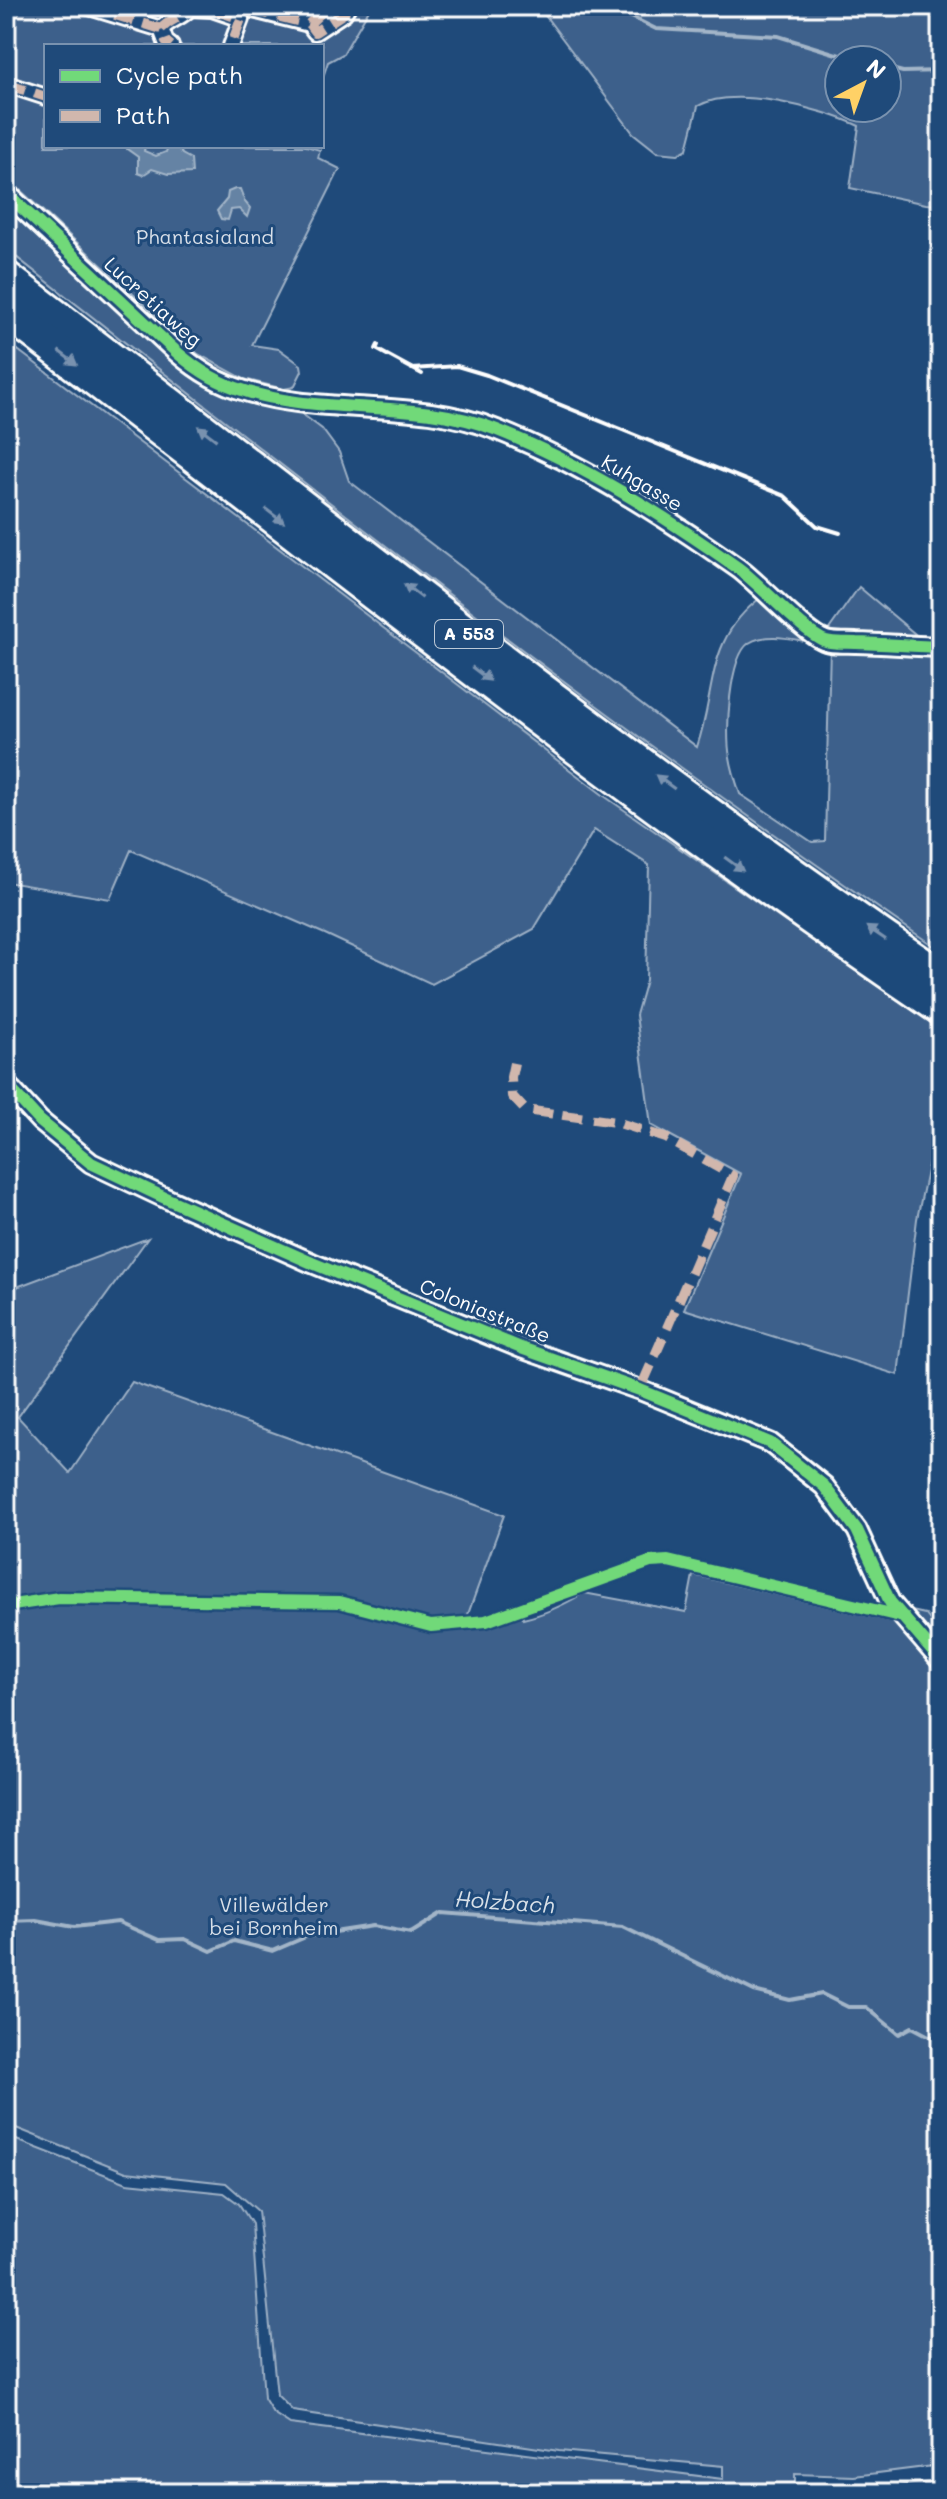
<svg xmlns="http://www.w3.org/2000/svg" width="947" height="2499" font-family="Mali,sans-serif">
	<rect width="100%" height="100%" fill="#1f4a7a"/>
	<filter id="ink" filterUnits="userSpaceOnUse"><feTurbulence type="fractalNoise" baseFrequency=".0125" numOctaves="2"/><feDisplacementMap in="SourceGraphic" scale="16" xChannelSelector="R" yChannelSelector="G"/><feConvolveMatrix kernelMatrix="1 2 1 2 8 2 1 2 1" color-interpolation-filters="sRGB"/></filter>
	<g filter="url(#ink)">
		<!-- green -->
		<g fill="#3c618b" stroke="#9eb0c5" stroke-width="2" fill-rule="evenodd">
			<polygon points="6,6 371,6 343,54 328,62 322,80 322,46 46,46 46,146 306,146 320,150 318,158 340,169 252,345 279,349 301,365 302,371 294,387 284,389 244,379 198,354 6,177"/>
			<path d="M538 6H887L941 12V205L926 204 850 188 859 126C823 109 735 85 698 106L687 149 678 154 657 152 633 133ZM839 60H887V108H839Z"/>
			<path d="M6 201 187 371 294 408 322 429 339 452 349 481 697 747C717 688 705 638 763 596L807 635 804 641C787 638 765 633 749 643 729 657 725 734 730 757 732 770 736 782 740 794L812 842 825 841 830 646 941 652V951C619 732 312 490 6 249Z"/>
			<polygon points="6,341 607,798 941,1030 941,1104 917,1219 898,1375 684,1309 741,1174 651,1125 636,1015 646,980 649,865 594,830 534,929 432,984 325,934 131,850 110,899 6,882"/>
			<polygon points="859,587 921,639 825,635"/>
			<path d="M148 1238 18 1417 70 1473 132 1382 504 1515 463 1628 483 1626 522 1613 523 1619C546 1614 564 1605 584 1593L686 1612 693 1575 906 1625 941 1668V2465L854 2476 795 2474V2488L857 2490 941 2481V2493H6V2136L127 2183 224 2193 239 2204 252 2224 264 2398 273 2413 290 2424 723 2479V2466L559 2451 293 2411 277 2395 258 2211 226 2183 126 2172 6 2124V1291Z"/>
			<polygon points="907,1610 925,1614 941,1634 941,1653"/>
		</g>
		<!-- water -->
		<g fill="#6583a4" stroke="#a3b5c8" stroke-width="2">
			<polygon points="128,146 145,146 144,151 156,156 166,152 168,146 178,146 182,154 191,159 192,173 168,174 152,169 143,175 138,173 138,157 127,149"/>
			<polygon points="235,189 240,189 245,202 250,208 247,217 239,209 231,210 228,220 221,219 217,211 227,199 228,192"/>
		</g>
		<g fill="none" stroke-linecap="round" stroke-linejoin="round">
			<!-- stream -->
			<g stroke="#a3b5c8" stroke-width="4">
				<polyline points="609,6 656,29 778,36 856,60"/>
				<polyline points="887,68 903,72 941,71"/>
				<polyline points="6,1921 36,1920 74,1927 118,1922 159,1940 185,1939 211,1951 234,1941 273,1951 308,1936 373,1926 411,1933 443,1913 623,1927 754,1991 790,2000 822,1994 848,2007 866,2007 899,2034 912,2027 931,2037 941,2036"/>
			</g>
			<!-- pedestrian casing -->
			<g stroke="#fff" stroke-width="20">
				<g id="pedestrian">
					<polyline points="86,6 161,29 166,42 171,46"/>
					<polyline points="252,6 253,10 309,24 315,32 344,13 348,6"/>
					<polyline points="309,24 328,6"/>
					<path d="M161 29C170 19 181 18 190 8L212 9 241 19 231 46"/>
					<polyline points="6,84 46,97"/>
				</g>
			</g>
			<!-- minor casing -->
			<g stroke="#fff" stroke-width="24">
				<g id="minor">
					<path d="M6 193 170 346C189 364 210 379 236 388 319 418 414 396 497 430 583 464 663 515 738 568 759 583 806 635 826 641 835 644 847 642 856 643 885 644 913 646 941 647"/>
					<polyline points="6,1084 40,1121 91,1163 163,1197 312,1263 521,1348 640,1390 770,1443 824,1486 857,1530 890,1602 941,1661"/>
				</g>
			</g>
			<!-- motorway casing -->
			<g stroke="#fff" stroke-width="38">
				<g id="motorway">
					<path d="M6 278C315 515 619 759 941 977"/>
					<path d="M6 311C315 547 619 790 941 1008"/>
				</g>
			</g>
			<!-- pedestrian -->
			<use href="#pedestrian" stroke="#1f4a7a" stroke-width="14"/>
			<!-- minor -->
			<use href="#minor" stroke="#1f4a7a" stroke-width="18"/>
			<!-- motorway -->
			<use href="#motorway" stroke="#1f4a7a" stroke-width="32"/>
			<!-- rail -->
			<g stroke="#fff" stroke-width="4">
				<polyline points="378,345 376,349 422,374"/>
				<polyline points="412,369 457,366 487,375 785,496 817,526 840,533"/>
			</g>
			<!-- quiet -->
			<g stroke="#d1b7ad" stroke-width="10" stroke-dasharray="20 10" stroke-linecap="butt">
				<polyline points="86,6 161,29 166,42 171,46"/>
				<polyline points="252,6 253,10 309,24 315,32 344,13 348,6"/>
				<polyline points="309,24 328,6"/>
				<path d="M161 29C170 19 181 18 190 8L212 9 241 19 231 46"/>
				<polyline points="6,84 46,97"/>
				<polyline points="514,1063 511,1077 512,1096 525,1110 616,1122 666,1138 733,1176 640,1390"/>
			</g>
			<!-- cycleway casing -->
			<g stroke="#1f4a7a" stroke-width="17">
				<g id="cycleway">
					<path d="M6 193 170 346C189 364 210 379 236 388 319 418 414 396 497 430 583 464 663 515 738 568 759 583 806 635 826 641 835 644 847 642 856 643 885 644 913 646 941 647"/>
					<polyline points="6,1084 40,1121 91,1163 163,1197 312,1263 521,1348 640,1390 770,1443 824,1486 857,1530 890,1602 941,1661"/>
					<polyline points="6,1606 59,1598 339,1602 431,1626 486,1621 650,1562 668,1561 904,1617"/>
				</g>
			</g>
			<!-- cycleway -->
			<use href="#cycleway" stroke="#71d979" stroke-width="12"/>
		</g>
		<!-- one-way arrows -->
		<defs><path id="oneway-solid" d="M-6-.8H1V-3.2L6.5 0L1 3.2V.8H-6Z" transform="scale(2)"/></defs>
		<g fill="#7992af">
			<use href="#oneway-solid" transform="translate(68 358) rotate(37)"/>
			<use href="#oneway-solid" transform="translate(207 433) rotate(-143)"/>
			<use href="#oneway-solid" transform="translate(275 516) rotate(37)"/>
			<use href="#oneway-solid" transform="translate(413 591) rotate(-143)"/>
			<use href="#oneway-solid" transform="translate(481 674) rotate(37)"/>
			<use href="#oneway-solid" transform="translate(665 782) rotate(-144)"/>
			<use href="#oneway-solid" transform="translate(734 864) rotate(36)"/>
			<use href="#oneway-solid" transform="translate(876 933) rotate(-146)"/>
		</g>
	</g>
	<g text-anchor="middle" stroke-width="6" stroke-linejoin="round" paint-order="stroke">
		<!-- shield labels -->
		<rect fill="#1f4a7a" stroke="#bcc9d7" stroke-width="2" x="435" y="620" width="68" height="28" rx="6"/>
		<g font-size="18" font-weight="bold" fill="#fff">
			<text x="469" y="640">A 553</text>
		</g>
		<!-- park labels -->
		<g font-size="20" fill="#d8dfe8" stroke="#1f4a7a">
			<text x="205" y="244">Phantasialand</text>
			<text x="274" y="1912">Villewälder<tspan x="274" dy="23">bei Bornheim</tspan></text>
		</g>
		<!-- street labels -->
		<g font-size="20" fill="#fff" stroke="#1f4a7a">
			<text transform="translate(153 302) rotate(42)" y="7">Lucretiaweg</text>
			<text transform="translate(642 483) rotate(31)" y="7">Kuhgasse</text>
			<text transform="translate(485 1311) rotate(22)" y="7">Coloniastraße</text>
		</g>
		<!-- water labels -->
		<g font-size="22" font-style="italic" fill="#d8e0e8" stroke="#1f4a7a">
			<text transform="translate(505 1902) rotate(4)" y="8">Holzbach</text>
		</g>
	</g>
	<!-- margin -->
	<rect width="947" height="2499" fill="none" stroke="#1f4a7a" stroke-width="32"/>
	<rect x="16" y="16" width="915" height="2467" fill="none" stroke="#fff" stroke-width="3" filter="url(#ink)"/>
	<!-- legend -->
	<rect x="44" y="44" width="280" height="104" fill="#1f4a7a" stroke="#7992af" stroke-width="2"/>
	<rect x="60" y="70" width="40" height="12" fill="#71d979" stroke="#7992af" stroke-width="2"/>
	<text x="116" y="84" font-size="24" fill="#ffffff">Cycle path</text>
	<rect x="60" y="110" width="40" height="12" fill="#d1b7ad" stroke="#7992af" stroke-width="2"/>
	<text x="116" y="124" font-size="24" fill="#ffffff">Path</text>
	<!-- north arrow -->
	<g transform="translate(863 84) rotate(41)"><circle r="38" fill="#1f4a7a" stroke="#7992af" stroke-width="2"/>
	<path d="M0-6L14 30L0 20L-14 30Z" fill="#ffd166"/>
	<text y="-12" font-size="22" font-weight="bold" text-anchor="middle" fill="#ffffff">N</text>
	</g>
</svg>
